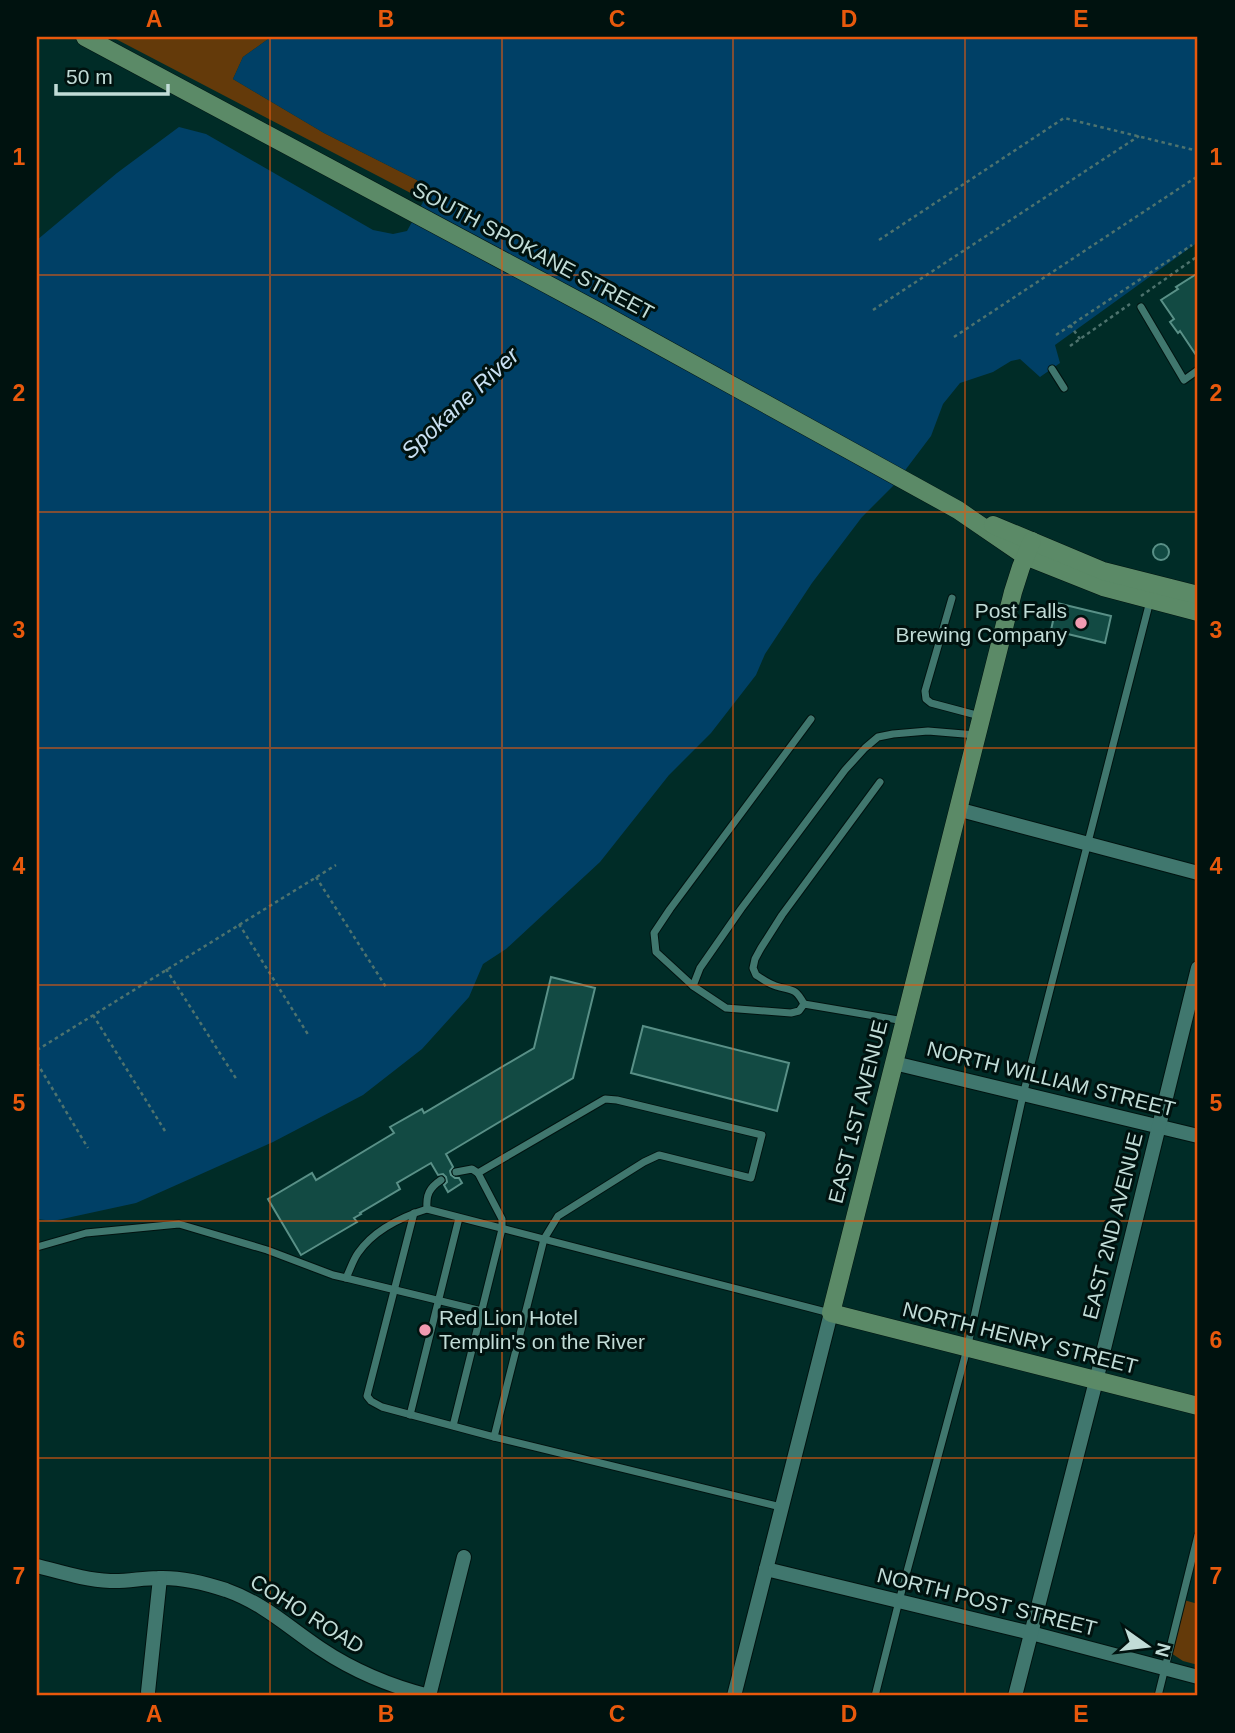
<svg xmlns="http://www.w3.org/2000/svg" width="1235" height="1733" font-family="Helvetica,sans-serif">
	<rect width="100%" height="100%" fill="#002c27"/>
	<!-- green -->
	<g fill="#643a0a">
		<polygon points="112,37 271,37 243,57 233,79 324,133 417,180 427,195 424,200"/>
		<polygon points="1184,1600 1198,1604 1198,1665 1183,1661 1171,1653"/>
	</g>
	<!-- water -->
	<polygon fill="#004066" points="271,37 1198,37 1198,242 1055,345 1060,363 1040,377 1020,359 1011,361 993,372 960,383 943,404 931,436 894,485 862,517 812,583 765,654 756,675 711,733 669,775 600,862 506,949 483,964 469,997 422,1049 363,1095 273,1142 136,1203 53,1221 37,1219 37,240 117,173 179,127 206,134 373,230 393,234 407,231 427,195 417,180 324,133 233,79 243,57"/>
	<!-- building -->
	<g fill="#124a43" stroke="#599087" stroke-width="2">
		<polygon points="1198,273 1198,358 1180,331 1178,333 1170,322 1174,319 1161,300 1178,289 1176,287"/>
		<circle cx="1161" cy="552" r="8"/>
		<polygon points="1057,603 1111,616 1105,643 1051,630"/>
		<polygon points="551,977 595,988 573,1078 446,1154 453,1167 450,1171 451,1175 455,1178 459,1178 462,1183 448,1192 444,1185 447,1182 446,1177 443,1174 438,1175 431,1163 397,1183 400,1189 360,1213 361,1214 354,1218 357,1222 301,1255 268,1199 312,1173 316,1180 394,1133 390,1127 422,1109 424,1113 534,1048"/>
		<polygon points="643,1026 789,1063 777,1111 631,1073"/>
	</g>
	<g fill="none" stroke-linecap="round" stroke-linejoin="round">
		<!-- lane casing -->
		<g stroke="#001310" stroke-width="9">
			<g id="lane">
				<polyline points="1141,307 1184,380 1198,370"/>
				<polyline points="1052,369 1064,388"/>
				<polyline points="952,598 925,691 926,699 931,703 980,716"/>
				<polyline points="693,986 656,952 654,933 670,909 811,719"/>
				<path d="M804 1004C795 987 792 991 776 986 769 984 762 979 756 975L753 968 755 959 761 948 782 915 880 782"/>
				<polyline points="904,1021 804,1004 799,1011 791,1013 726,1008 693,986 700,968 741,909 845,770 865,748 878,737 893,734 928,731 976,735"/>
				<polyline points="456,1172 472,1169 478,1173"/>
				<path d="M427 1209C426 1195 429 1188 441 1180"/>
				<polyline points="414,1213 367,1396 371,1401 382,1407 494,1437 544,1239 558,1216 644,1162 659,1155 751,1178 762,1135 617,1100 605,1099 478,1173 502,1219 502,1229 453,1426"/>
				<path d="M37 1247 86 1233 179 1224 267 1250 333 1275 346 1278C350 1270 353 1260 358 1253 374 1230 401 1217 427 1209L830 1313"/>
				<polyline points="346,1278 482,1311"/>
				<polyline points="410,1415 459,1218"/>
				<polyline points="494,1437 781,1507"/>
				<polyline points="875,1696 899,1601 967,1349 1023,1095 1150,601"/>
				<polyline points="1158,1696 1198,1535"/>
			</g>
		</g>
		<!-- street casing -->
		<g stroke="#001310" stroke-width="16">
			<g id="street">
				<polyline points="957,809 1198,873"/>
				<polyline points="894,1063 1198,1136"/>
				<path d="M37 1566C61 1572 85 1580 110 1581 126 1582 142 1578 158 1578 181 1577 205 1583 226 1590 265 1604 288 1627 321 1649 354 1671 390 1686 429 1696"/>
				<polyline points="766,1569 1031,1633 1198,1677"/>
				<polyline points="148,1692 160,1578"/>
				<polyline points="429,1696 464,1557"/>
				<polyline points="734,1696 831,1313"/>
				<polyline points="1015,1696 1096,1381 1198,968"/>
			</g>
		</g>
		<!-- secondary casing -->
		<g stroke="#001310" stroke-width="19">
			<g id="secondary">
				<polyline points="85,37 599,312 958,510 1025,556 1103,587 1198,612"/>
				<polyline points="993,525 1103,571 1198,595"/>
				<polyline points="1032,541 1021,567 1013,592 831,1313 1198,1406"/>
			</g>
		</g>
		<!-- path -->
		<g stroke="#4e736e" stroke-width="2.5" stroke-dasharray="3.5 3.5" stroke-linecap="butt">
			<polyline points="879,240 1064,118 1198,151"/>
			<polyline points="1141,296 1198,256"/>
			<polyline points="873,310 1139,136"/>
			<polyline points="1070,325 1080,339"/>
			<polyline points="1056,335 1192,245"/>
			<polyline points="954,337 1198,176"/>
			<polyline points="1070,346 1130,304"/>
			<polyline points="316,877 386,987"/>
			<polyline points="239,924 309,1036"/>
			<polyline points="166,969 237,1080"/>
			<polyline points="93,1015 165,1131"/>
			<polyline points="37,1050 336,865"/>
			<polyline points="37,1063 88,1148"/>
		</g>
		<!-- lane -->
		<use href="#lane" stroke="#40776e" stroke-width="7"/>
		<!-- street -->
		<use href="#street" stroke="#40776e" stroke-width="14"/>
		<!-- secondary -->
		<use href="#secondary" stroke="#5b8a67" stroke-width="18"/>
	</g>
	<!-- grid -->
	<path fill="none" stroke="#e8590c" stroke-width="2" stroke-opacity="0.55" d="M270 37V1696M502 37V1696M733 37V1696M965 37V1696M37 275H1198M37 512H1198M37 748H1198M37 985H1198M37 1221H1198M37 1458H1198"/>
	<!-- markers -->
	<g fill="#f19ab1" stroke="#00120f" stroke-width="2.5">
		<circle cx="1081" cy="623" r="7"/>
		<circle cx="425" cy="1330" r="7"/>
	</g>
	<g text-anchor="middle" stroke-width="6" stroke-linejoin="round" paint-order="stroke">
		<!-- street labels -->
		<g font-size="21" fill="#c1dcd7" stroke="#00120f">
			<text transform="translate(533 251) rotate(28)" y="7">SOUTH SPOKANE STREET</text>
			<text transform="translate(1051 1079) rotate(14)" y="7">NORTH WILLIAM STREET</text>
			<text transform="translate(858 1112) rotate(-76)" y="7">EAST 1ST AVENUE</text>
			<text transform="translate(1113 1226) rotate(-76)" y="7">EAST 2ND AVENUE</text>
			<text transform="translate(1020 1338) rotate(14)" y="7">NORTH HENRY STREET</text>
			<text transform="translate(987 1602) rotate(14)" y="7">NORTH POST STREET</text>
			<text transform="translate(307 1614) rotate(32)" y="7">COHO ROAD</text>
		</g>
		<!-- poi labels -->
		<g font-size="21" fill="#c1dcd7" stroke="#00120f" text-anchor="end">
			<text x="1067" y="618">Post Falls<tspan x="1067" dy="24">Brewing Company</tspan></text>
			<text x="439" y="1325" text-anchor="start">Red Lion Hotel<tspan x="439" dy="24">Templin's on the River</tspan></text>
		</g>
		<!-- water labels -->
		<g font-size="23" font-style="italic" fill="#c9e0f2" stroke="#00120f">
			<text transform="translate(460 403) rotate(-43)" y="8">Spokane River</text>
		</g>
	</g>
	<!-- border -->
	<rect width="1235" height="1733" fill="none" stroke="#00120f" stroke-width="77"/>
	<!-- north arrow -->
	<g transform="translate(1147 1646) rotate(104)" stroke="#00120f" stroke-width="5" paint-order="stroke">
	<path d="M0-5L12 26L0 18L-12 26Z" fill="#c1dcd7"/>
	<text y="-10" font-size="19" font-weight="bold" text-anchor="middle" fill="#c1dcd7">N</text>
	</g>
	<!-- scale -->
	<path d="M56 84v10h112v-10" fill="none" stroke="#c1dcd7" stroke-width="3.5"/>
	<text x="66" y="84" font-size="21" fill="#c1dcd7" stroke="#00120f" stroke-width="5" paint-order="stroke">50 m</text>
	<rect x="38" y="38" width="1158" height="1656" fill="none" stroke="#e8590c" stroke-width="2.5"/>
	<g font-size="23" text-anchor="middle" font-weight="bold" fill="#e8590c">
		<text x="154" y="27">A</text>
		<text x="386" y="27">B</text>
		<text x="617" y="27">C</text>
		<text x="849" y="27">D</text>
		<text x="1081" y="27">E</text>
		<text x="19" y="165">1</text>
		<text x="1216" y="165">1</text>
		<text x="19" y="401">2</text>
		<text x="1216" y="401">2</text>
		<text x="19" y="638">3</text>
		<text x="1216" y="638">3</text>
		<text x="19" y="874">4</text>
		<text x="1216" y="874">4</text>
		<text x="19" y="1111">5</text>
		<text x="1216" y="1111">5</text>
		<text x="19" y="1348">6</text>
		<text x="1216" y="1348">6</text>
		<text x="19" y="1584">7</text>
		<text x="1216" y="1584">7</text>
		<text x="154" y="1722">A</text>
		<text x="386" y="1722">B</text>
		<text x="617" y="1722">C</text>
		<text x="849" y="1722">D</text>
		<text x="1081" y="1722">E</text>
	</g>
</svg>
